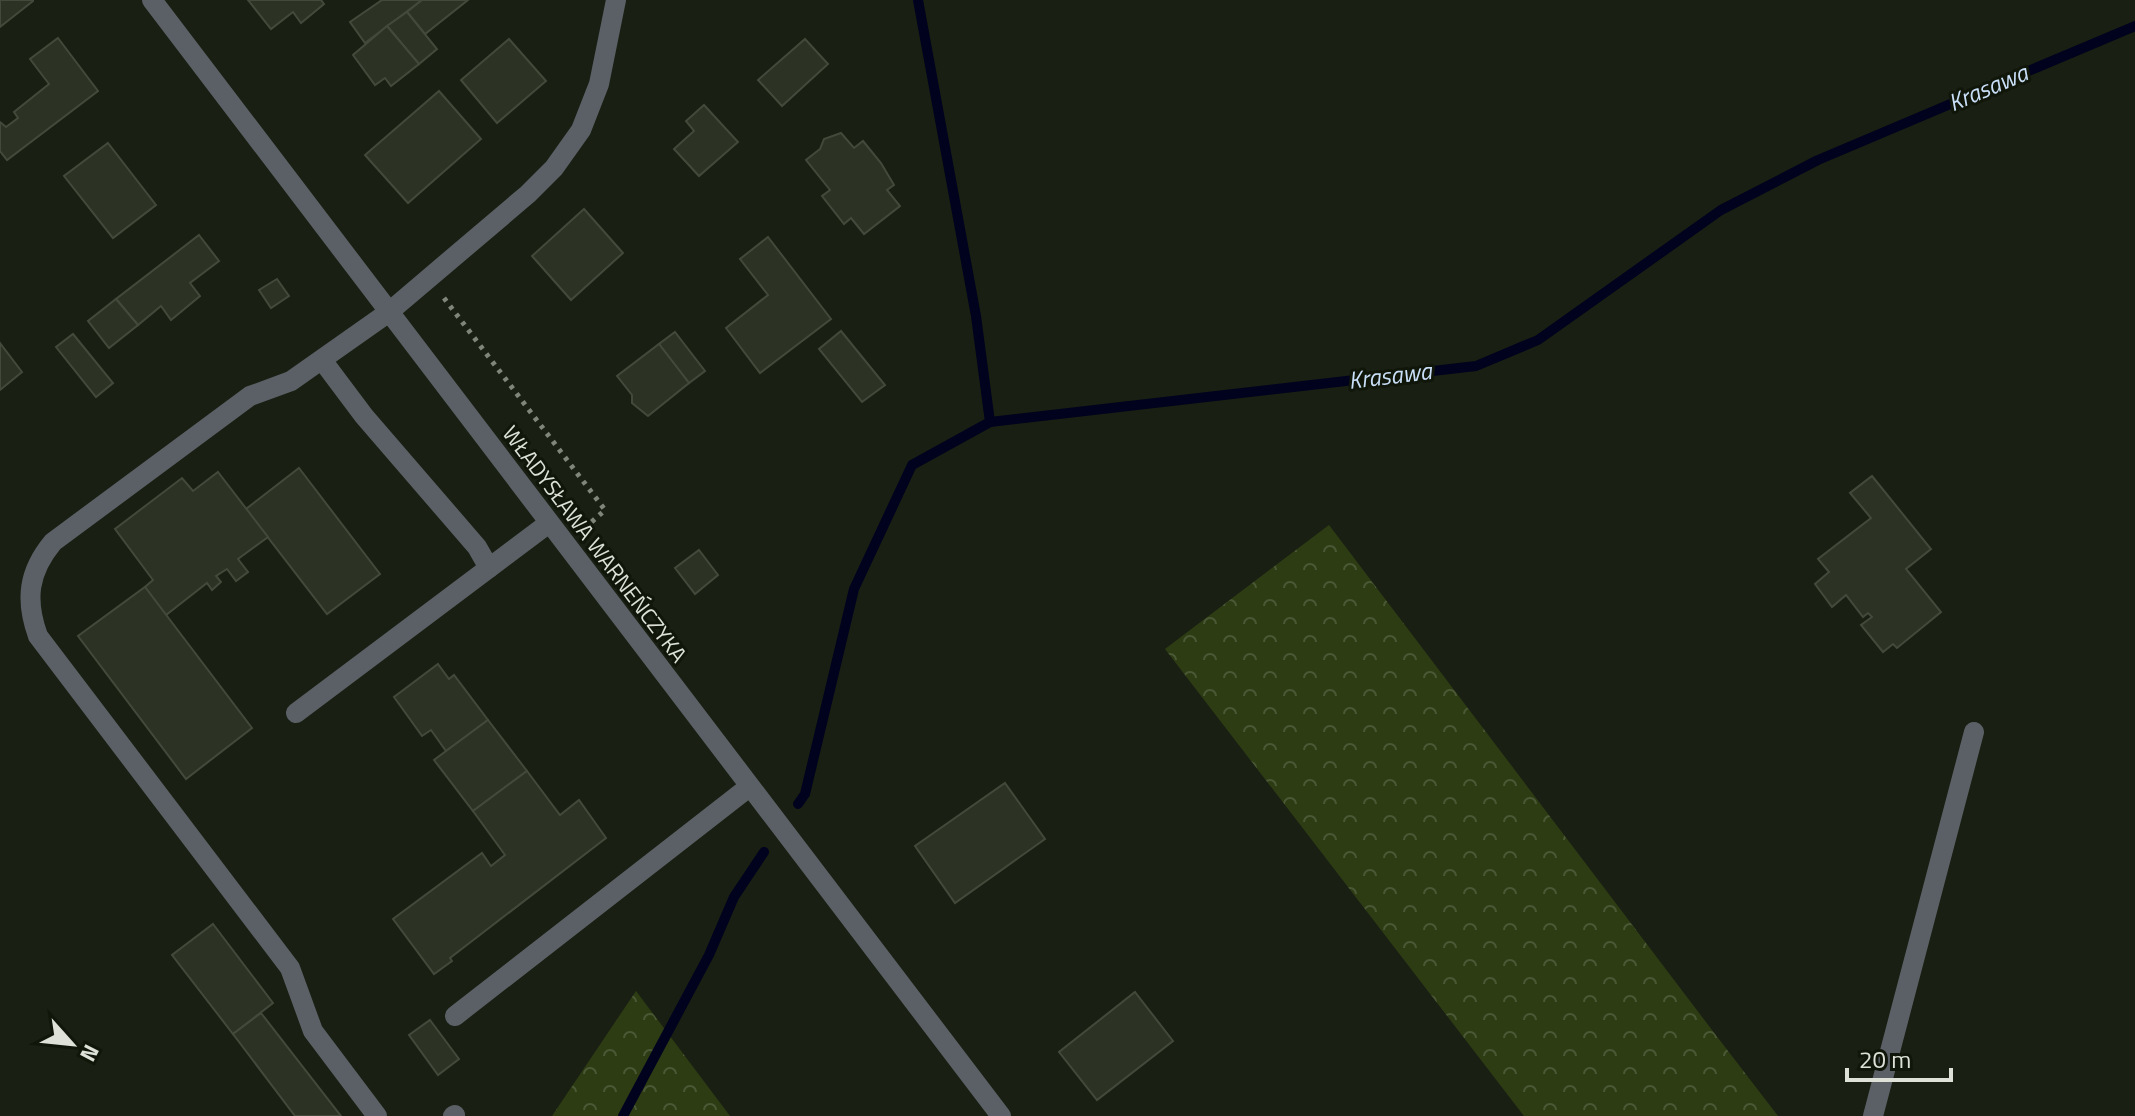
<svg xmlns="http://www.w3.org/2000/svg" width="2135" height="1116" font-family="'Titillium Web',sans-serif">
	<defs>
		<pattern id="forest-crowns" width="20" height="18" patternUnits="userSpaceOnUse" patternTransform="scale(2)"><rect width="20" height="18" fill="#2d3c13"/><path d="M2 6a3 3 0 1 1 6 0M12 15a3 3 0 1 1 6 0" fill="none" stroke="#4b5835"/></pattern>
	</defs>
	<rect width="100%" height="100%" fill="#191f12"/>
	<!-- forest -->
	<g fill="url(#forest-crowns)">
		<polygon points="1329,525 1715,1034 1778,1116 1524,1116 1165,649"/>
		<polygon points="636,991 730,1116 552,1116"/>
	</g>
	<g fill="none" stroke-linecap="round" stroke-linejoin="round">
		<!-- stream -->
		<g stroke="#00021e" stroke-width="10">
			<polyline points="918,0 976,316 990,422 1476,366 1538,340 1721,210 1818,160 2135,26"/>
			<polyline points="798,804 805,794 854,589 912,465 990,422"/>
			<polyline points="623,1116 709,955 734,897 764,852"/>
		</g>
	</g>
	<!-- building -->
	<g fill="#2c3224" stroke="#444a3b" stroke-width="2">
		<polygon points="0,0 33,0 33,1 0,27"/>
		<polygon points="248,0 321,0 324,4 301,23 293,12 271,29"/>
		<polygon points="382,0 422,0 365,43 350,22"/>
		<polygon points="422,0 468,0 425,34 407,12"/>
		<polygon points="407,12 437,49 419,64 387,26"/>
		<polygon points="387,26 419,64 391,86 385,78 375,85 353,55"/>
		<polygon points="58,38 98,91 7,160 0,151 0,122 6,127 18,118 14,112 49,84 30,59"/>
		<polygon points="509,39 546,81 497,123 461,80"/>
		<polygon points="805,39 828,64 782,106 758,80"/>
		<polygon points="439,91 481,139 408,203 365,155"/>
		<polygon points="704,105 738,142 699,176 674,149 694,131 686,121"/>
		<polygon points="841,133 854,148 863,141 881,163 894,185 887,190 900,206 864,234 851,218 844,224 822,196 830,190 806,160 820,149 824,139"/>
		<polygon points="108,143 156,205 113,238 64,176"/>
		<polygon points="584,209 623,253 571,300 532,256"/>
		<polygon points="199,235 219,261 190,283 200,296 171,320 161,306 138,325 116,299"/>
		<polygon points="768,237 831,319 760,373 726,328 768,295 740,259"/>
		<polygon points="277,279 289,296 271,308 259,290"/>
		<polygon points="116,299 138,325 109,348 88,321"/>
		<polygon points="841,331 885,385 862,402 819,349"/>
		<polygon points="675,332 705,371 689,383 659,344"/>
		<polygon points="73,334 113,383 96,397 56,347"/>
		<polygon points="0,343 22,372 0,390"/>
		<polygon points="659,344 689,383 648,416 632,403 632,395 617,376"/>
		<polygon points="299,468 380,574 327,614 246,509"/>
		<polygon points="218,472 268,537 238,559 248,572 236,581 227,569 216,576 221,582 212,590 207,583 166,615 145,587 153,580 115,529 182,478 193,491"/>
		<polygon points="1872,476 1931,549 1906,569 1941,612 1897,648 1893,644 1883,652 1861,625 1872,617 1868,613 1863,617 1846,595 1832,607 1815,584 1829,572 1818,559 1871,518 1850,493"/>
		<polygon points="699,550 718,575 695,594 675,568"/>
		<polygon points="145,587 252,728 186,779 78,636"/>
		<polygon points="438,664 449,679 454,675 488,720 446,751 431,730 422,736 394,697"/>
		<polygon points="488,720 527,771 473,811 434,760"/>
		<polygon points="527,771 560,815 579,800 606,838 450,958 452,961 434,974 393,919 482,853 491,866 505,855 473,811"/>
		<polygon points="1005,783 1045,839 955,903 915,846"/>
		<polygon points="213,924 273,1003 233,1034 172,955"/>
		<polygon points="1135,992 1173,1041 1097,1100 1059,1052"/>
		<polygon points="261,1013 341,1116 295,1116 233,1034"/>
		<polygon points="430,1020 459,1059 438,1075 409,1035"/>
	</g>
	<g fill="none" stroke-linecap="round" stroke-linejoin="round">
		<!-- path -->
		<polyline stroke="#81867b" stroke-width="5" stroke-dasharray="4 6" stroke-linecap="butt" points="444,298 605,510 587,526 589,529"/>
		<!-- minor -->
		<g stroke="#5b6066" stroke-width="20">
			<polyline points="152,0 1001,1116"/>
			<polyline points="322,360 364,416 477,547 489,568"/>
			<polyline points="296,713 549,523"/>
			<polyline points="455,1016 749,787"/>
			<path d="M377 1116 313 1031 290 968 38 636C25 600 28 572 53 542L250 396 291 381 389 312 528 194 554 168 581 130 599 84 616 0"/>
			<polyline points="453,1116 455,1115"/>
			<polyline points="1873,1116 1974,732"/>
		</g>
	</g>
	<g text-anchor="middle" stroke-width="6" stroke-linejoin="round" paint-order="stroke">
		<!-- street labels -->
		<g font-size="22" fill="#dde1d8" stroke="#101609">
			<text transform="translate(595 544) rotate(53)" y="8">WŁADYSŁAWA WARNEŃCZYKA</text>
		</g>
		<!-- water labels -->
		<g font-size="24" font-style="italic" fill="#c9dff7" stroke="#101609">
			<text transform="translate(1988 88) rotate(-23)" y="8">Krasawa</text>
			<text transform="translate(1390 376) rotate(-7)" y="8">Krasawa</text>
		</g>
	</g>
	<!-- north arrow -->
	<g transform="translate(72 1044) rotate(117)" stroke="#101609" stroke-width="6" paint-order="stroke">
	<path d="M0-6L14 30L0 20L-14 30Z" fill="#dde1d8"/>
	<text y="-12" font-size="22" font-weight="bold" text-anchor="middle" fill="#dde1d8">N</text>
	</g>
	<!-- scale -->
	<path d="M1847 1068v12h104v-12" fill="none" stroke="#dde1d8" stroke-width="4"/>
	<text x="1859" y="1068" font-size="24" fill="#dde1d8" stroke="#101609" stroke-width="6" paint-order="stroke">20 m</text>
</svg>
